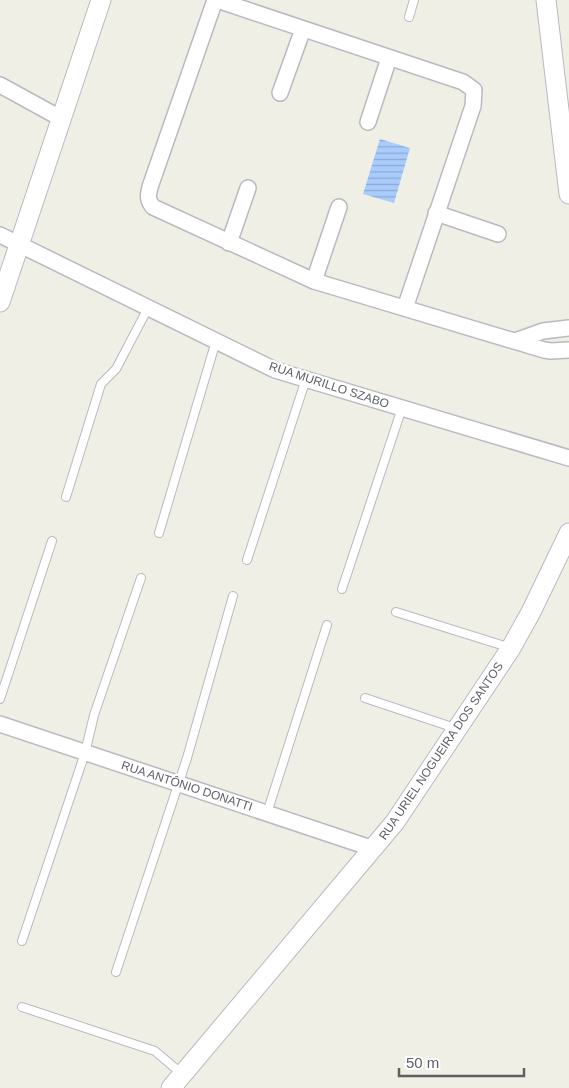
<svg xmlns="http://www.w3.org/2000/svg" width="569" height="1088" font-family="Helvetica,sans-serif">
	<defs>
		<pattern id="water-rules" width="6" height="5" patternUnits="userSpaceOnUse" patternTransform="scale(1.25)"><rect width="6" height="5" fill="#a9ccfd"/><path d="M0 2.5h6" fill="none" stroke="#8da9d1"/></pattern>
	</defs>
	<rect width="100%" height="100%" fill="#f0efe6"/>
	<!-- water -->
	<polygon fill="url(#water-rules)" points="380,139 410,148 394,203 363,194"/>
	<g fill="none" stroke-linecap="round" stroke-linejoin="round">
		<!-- service casing -->
		<g stroke="#b8babf" stroke-width="10">
			<g id="service">
				<polyline points="409,17 414,0"/>
				<polyline points="66,497 101,384 116,369 148,308"/>
				<polyline points="159,533 216,341"/>
				<polyline points="247,560 306,379"/>
				<polyline points="342,589 402,408"/>
				<polyline points="396,612 511,648"/>
				<polyline points="365,698 455,728"/>
				<polyline points="0,699 52,541"/>
				<polyline points="267,813 327,625"/>
				<polyline points="22,941 85,753 94,715 141,578"/>
				<polyline points="116,972 187,758 233,596"/>
				<polyline points="22,1007 155,1051 182,1074"/>
			</g>
		</g>
		<!-- minor casing -->
		<g stroke="#b8babf" stroke-width="18">
			<g id="minor">
				<path d="M215 0 150 187C148 195 147 200 153 207L314 281 544 350 551 351 569 350"/>
				<polyline points="217,0 463,82 474,90 473,106 405,308"/>
				<polyline points="0,85 62,119"/>
				<polyline points="280,93 303,29"/>
				<polyline points="368,122 389,58"/>
				<polyline points="436,213 498,234"/>
				<polyline points="0,235 275,370 569,458"/>
				<polyline points="229,243 248,188"/>
				<polyline points="314,281 339,207"/>
				<polyline points="515,341 543,331 569,328"/>
				<polyline points="0,724 374,849"/>
			</g>
		</g>
		<!-- tertiary casing -->
		<g stroke="#b8babf" stroke-width="21">
			<g id="tertiary">
				<polyline points="546,0 569,194"/>
				<polyline points="0,302 101,0"/>
				<polyline points="171,1088 395,822 511,648 531,612 569,533"/>
			</g>
		</g>
		<!-- service -->
		<use href="#service" stroke="#fff" stroke-width="8"/>
		<!-- minor -->
		<use href="#minor" stroke="#fff" stroke-width="15"/>
		<!-- tertiary -->
		<use href="#tertiary" stroke="#fff" stroke-width="19"/>
	</g>
	<g text-anchor="middle" stroke-width="4.5" stroke-linejoin="round" paint-order="stroke">
		<!-- street labels -->
		<g font-size="12" fill="#5e6066" stroke="#fff">
			<text transform="translate(329 385) rotate(18)" y="4">RUA MURILLO SZABO</text>
			<text transform="translate(441 751) rotate(-56)" y="4">RUA URIEL NOGUEIRA DOS SANTOS</text>
			<text transform="translate(187 786) rotate(18)" y="4">RUA ANTÔNIO DONATTI</text>
		</g>
	</g>
	<!-- scale -->
	<path d="M399 1068v8h125v-8" fill="none" stroke="#5e6066" stroke-width="2.5"/>
	<text x="406" y="1068" font-size="15" fill="#5e6066" stroke="#ffffff" stroke-width="4" paint-order="stroke">50 m</text>
</svg>
